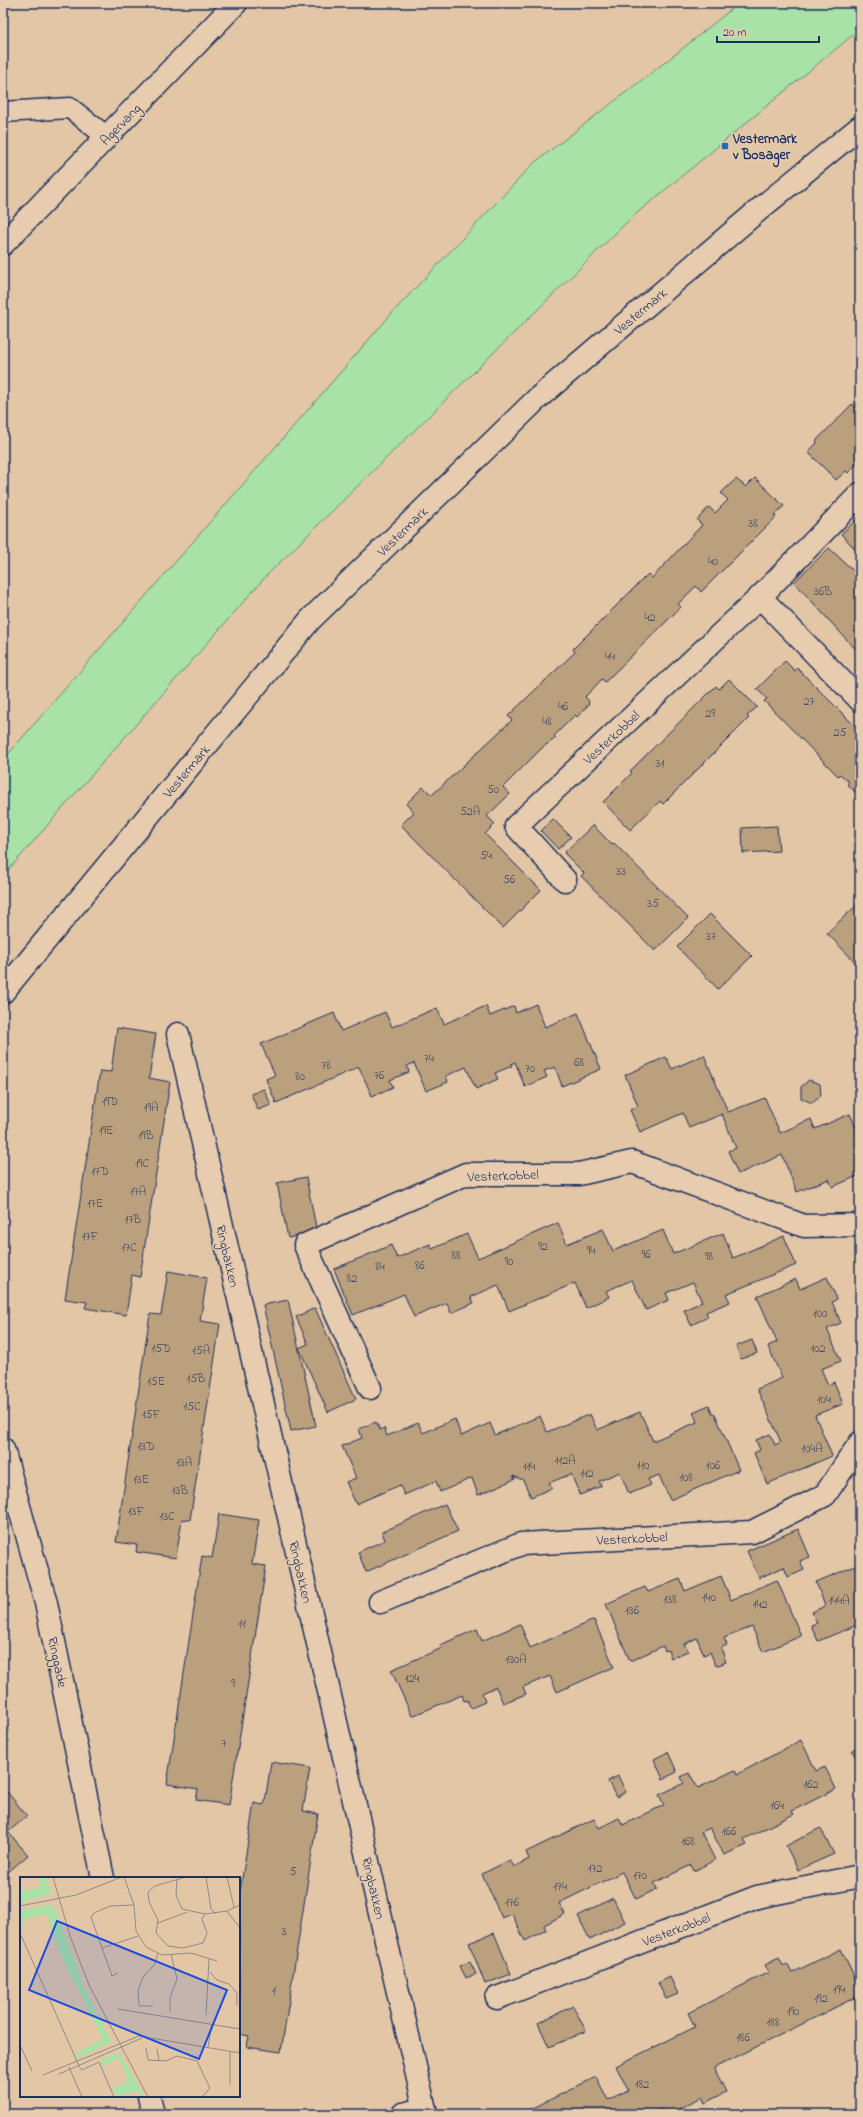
<svg xmlns="http://www.w3.org/2000/svg" width="863" height="2117" font-family="'Indie Flower',sans-serif">
	<rect width="100%" height="100%" fill="#e2c6a6"/>
	<filter id="ink" filterUnits="userSpaceOnUse"><feTurbulence type="fractalNoise" baseFrequency=".025" numOctaves="2"/><feDisplacementMap in="SourceGraphic" scale="8" xChannelSelector="R" yChannelSelector="G"/><feConvolveMatrix kernelMatrix="1 2 1 2 8 2 1 2 1" color-interpolation-filters="sRGB"/></filter>
	<g filter="url(#ink)">
		<!-- green -->
		<polygon fill="#a9e2a6" stroke="#628882" points="739,3 860,3 860,29 631,218 268,574 3,876 3,760 393,312 534,163 677,53"/>
		<!-- building -->
		<g fill="#bba07d" stroke="#1b2f5e">
			<polygon points="852,404 860,412 860,461 848,473 846,471 836,480 808,452 817,443 816,441"/>
			<polygon points="755,478 784,506 774,515 776,517 701,592 696,586 678,604 681,607 605,682 602,679 585,697 589,701 588,703 589,704 577,717 575,715 554,736 556,738 543,747 503,787 510,794 487,816 495,824 485,834 541,890 503,928 401,825 414,812 406,804 423,787 432,795 512,720 508,716 575,652 573,649 648,574 652,578 702,525 697,520 709,507 715,513 728,500 721,493 736,479 746,487"/>
			<polygon points="859,517 860,518 860,554 841,534"/>
			<polygon points="829,548 860,577 860,654 794,582"/>
			<polygon points="785,661 795,671 797,668 860,731 860,797 847,784 849,782 840,774 838,776 764,701 767,699 757,689"/>
			<polygon points="729,679 757,707 747,716 749,718 663,804 660,801 630,830 603,802 632,773 630,771 716,686 719,689"/>
			<polygon points="553,819 571,837 558,849 541,831"/>
			<polygon points="593,825 612,845 614,843 688,918 655,951 581,876 584,873 564,853"/>
			<polygon points="777,826 779,851 743,853 742,828"/>
			<polygon points="860,902 860,966 859,966 827,933"/>
			<polygon points="710,914 752,956 718,989 677,947"/>
			<polygon points="536,1004 545,1027 578,1013 601,1069 562,1086 555,1067 544,1071 547,1077 525,1087 515,1062 511,1064 512,1066 495,1073 498,1079 476,1089 466,1067 446,1076 448,1082 426,1091 414,1063 407,1066 409,1072 390,1080 393,1087 372,1096 359,1067 276,1103 266,1079 275,1075 261,1044 334,1013 341,1031 385,1012 392,1027 437,1008 444,1024 486,1006 490,1016 514,1006 516,1013"/>
			<polygon points="117,1028 156,1034 149,1078 170,1082 140,1277 132,1275 126,1315 85,1308 87,1302 65,1299 100,1071 111,1072"/>
			<polygon points="704,1055 728,1112 765,1098 780,1133 811,1119 815,1129 850,1114 860,1137 860,1175 832,1187 829,1179 797,1192 782,1155 738,1174 728,1151 736,1148 722,1114 689,1128 683,1113 640,1132 630,1110 638,1106 625,1075 666,1057 672,1069"/>
			<polygon points="809,1080 820,1084 821,1096 812,1103 801,1098 801,1087"/>
			<polygon points="264,1089 271,1105 258,1110 251,1094"/>
			<polygon points="306,1177 317,1232 288,1238 277,1183"/>
			<polygon points="558,1223 567,1244 603,1229 613,1251 663,1230 673,1254 723,1233 733,1258 784,1236 796,1265 726,1294 730,1302 706,1312 708,1317 691,1325 684,1310 702,1302 693,1282 666,1293 669,1300 646,1310 632,1280 606,1291 609,1297 586,1308 575,1283 509,1311 498,1285 471,1297 474,1303 451,1313 447,1303 414,1317 404,1294 353,1315 334,1269 391,1245 397,1258 430,1244 432,1249 467,1234 478,1258"/>
			<polygon points="168,1271 207,1278 200,1321 220,1324 190,1520 182,1519 176,1558 136,1552 137,1545 116,1542 150,1314 161,1315"/>
			<polygon points="827,1277 837,1299 832,1302 841,1323 827,1329 841,1361 821,1369 828,1385 834,1382 843,1404 815,1415 832,1456 767,1484 754,1453 760,1450 756,1440 770,1434 775,1445 781,1442 757,1389 782,1378 768,1346 777,1342 757,1296 796,1279 800,1289"/>
			<polygon points="288,1300 316,1426 291,1431 263,1305"/>
			<polygon points="315,1308 356,1399 328,1412 299,1348 308,1344 296,1317"/>
			<polygon points="752,1340 757,1353 741,1359 736,1346"/>
			<polygon points="709,1405 713,1415 715,1414 739,1470 670,1500 659,1475 648,1479 651,1485 629,1494 620,1472 599,1481 601,1486 580,1495 571,1474 549,1483 552,1488 531,1497 523,1480 513,1476 515,1479 478,1495 472,1478 440,1492 436,1481 404,1495 400,1485 356,1504 346,1482 356,1478 342,1446 362,1438 359,1429 376,1422 380,1430 384,1428 387,1436 418,1423 423,1433 455,1419 461,1436 490,1423 495,1435 540,1416 547,1432 590,1414 597,1430 640,1412 653,1441 697,1422 693,1412"/>
			<polygon points="445,1504 458,1531 366,1572 358,1552 385,1540 382,1532"/>
			<polygon points="219,1514 259,1520 252,1564 266,1566 229,1805 196,1800 198,1789 167,1784 202,1556 212,1558"/>
			<polygon points="798,1529 810,1557 800,1561 804,1570 788,1577 784,1567 759,1578 747,1551"/>
			<polygon points="860,1535 860,1547 856,1537"/>
			<polygon points="860,1564 860,1632 857,1625 818,1641 811,1625 817,1623 812,1612 825,1606 816,1582"/>
			<polygon points="721,1576 731,1600 777,1580 801,1636 763,1652 752,1627 724,1638 727,1645 721,1648 726,1662 716,1666 710,1652 704,1655 697,1638 684,1644 688,1651 671,1658 668,1650 665,1651 663,1646 630,1661 606,1604 645,1587 648,1592 680,1579 685,1591"/>
			<polygon points="594,1620 614,1667 557,1692 550,1676 523,1687 526,1694 503,1703 496,1687 482,1693 485,1702 471,1708 467,1700 464,1701 462,1695 412,1716 391,1670 442,1648 440,1645 477,1629 482,1641 520,1624 530,1648"/>
			<polygon points="801,1740 816,1771 825,1767 836,1789 792,1811 794,1814 744,1839 747,1845 724,1855 710,1828 701,1832 715,1860 694,1871 691,1865 654,1883 657,1889 636,1899 622,1872 559,1903 565,1914 544,1925 546,1930 525,1941 512,1914 502,1918 482,1874 510,1860 514,1867 529,1859 526,1852 594,1819 599,1828 619,1818 623,1825 664,1805 659,1795 684,1783 681,1777 689,1773 698,1788 735,1770 738,1774"/>
			<polygon points="860,1746 860,1766 852,1750"/>
			<polygon points="668,1752 677,1772 663,1779 654,1759"/>
			<polygon points="271,1762 310,1768 303,1811 318,1814 281,2052 247,2047 249,2036 239,2034 239,1898 254,1803 263,1805 265,1802"/>
			<polygon points="618,1776 626,1792 616,1797 608,1781"/>
			<polygon points="3,1787 27,1816 8,1832 28,1855 7,1873 3,1868"/>
			<polygon points="820,1828 834,1854 798,1870 786,1846"/>
			<polygon points="613,1898 625,1922 590,1940 578,1916"/>
			<polygon points="494,1933 511,1974 485,1984 469,1943"/>
			<polygon points="841,1949 860,1988 860,1995 714,2068 726,2092 705,2103 702,2097 668,2114 664,2114 662,2109 653,2114 521,2114 596,2077 608,2100 628,2090 616,2066 695,2027 688,2013 769,1972 765,1965 779,1958 783,1966 787,1964 792,1973"/>
			<polygon points="470,1962 476,1974 466,1978 460,1966"/>
			<polygon points="670,1977 678,1994 666,1999 658,1983"/>
			<polygon points="573,2006 586,2031 549,2047 538,2023"/>
		</g>
		<g fill="none" stroke-linecap="round" stroke-linejoin="round">
			<!-- lane casing -->
			<g stroke="#1b2f5e" stroke-width="23">
				<polyline id="lane" points="3,112 70,108 107,137"/>
			</g>
			<!-- street casing -->
			<g stroke="#1b2f5e" stroke-width="25">
				<g id="street">
					<polyline points="3,244 236,3"/>
					<polyline points="760,597 860,700"/>
					<polyline points="565,880 516,826 760,597 860,494"/>
					<polyline points="178,1034 426,2114"/>
					<polyline points="370,1388 305,1245 466,1174 579,1174 632,1162 804,1226 860,1225"/>
					<polyline points="380,1602 521,1544 752,1532 825,1495 860,1443"/>
					<polyline points="497,1998 757,1897 860,1876"/>
					<polyline points="403,2114 425,2109"/>
				</g>
			</g>
			<!-- secondary casing -->
			<g stroke="#1b2f5e" stroke-width="25">
				<g id="secondary">
					<polyline points="3,992 310,620 538,398 761,208 860,127"/>
					<polyline points="3,1449 46,1603 103,1878"/>
					<polyline points="149,2096 153,2114"/>
				</g>
			</g>
			<!-- lane -->
			<use href="#lane" stroke="#e7ccaf" stroke-width="20"/>
			<!-- street -->
			<use href="#street" stroke="#e7ccaf" stroke-width="22"/>
			<!-- secondary -->
			<use href="#secondary" stroke="#e7ccaf" stroke-width="22"/>
		</g>
	</g>
	<!-- markers -->
	<rect fill="#1f6fb2" stroke="#e7ccaf" stroke-width="1.5" x="721" y="142" width="8" height="8" rx="2"/>
	<g text-anchor="middle" stroke-width="3" stroke-linejoin="round" paint-order="stroke">
		<!-- number labels -->
		<g font-size="12" fill="#434b66">
			<text x="753" y="527">38</text>
			<text x="713" y="565">40</text>
			<text x="823" y="595">36B</text>
			<text x="650" y="621">42</text>
			<text x="610" y="660">44</text>
			<text x="809" y="705">27</text>
			<text x="563" y="710">46</text>
			<text x="710" y="717">29</text>
			<text x="547" y="725">48</text>
			<text x="840" y="736">25</text>
			<text x="660" y="767">31</text>
			<text x="493" y="793">50</text>
			<text x="470" y="815">52A</text>
			<text x="486" y="859">54</text>
			<text x="621" y="875">33</text>
			<text x="509" y="883">56</text>
			<text x="653" y="907">35</text>
			<text x="711" y="940">37</text>
			<text x="429" y="1062">74</text>
			<text x="579" y="1066">68</text>
			<text x="326" y="1069">78</text>
			<text x="530" y="1072">70</text>
			<text x="379" y="1079">76</text>
			<text x="300" y="1080">80</text>
			<text x="110" y="1105">19D</text>
			<text x="151" y="1111">19A</text>
			<text x="106" y="1134">19E</text>
			<text x="146" y="1139">19B</text>
			<text x="142" y="1167">19C</text>
			<text x="100" y="1175">17D</text>
			<text x="138" y="1195">17A</text>
			<text x="95" y="1207">17E</text>
			<text x="133" y="1223">17B</text>
			<text x="90" y="1240">17F</text>
			<text x="543" y="1250">92</text>
			<text x="129" y="1251">17C</text>
			<text x="591" y="1254">94</text>
			<text x="646" y="1258">96</text>
			<text x="456" y="1259">88</text>
			<text x="709" y="1260">98</text>
			<text x="509" y="1265">90</text>
			<text x="420" y="1269">86</text>
			<text x="380" y="1270">84</text>
			<text x="352" y="1282">82</text>
			<text x="820" y="1317">100</text>
			<text x="161" y="1352">15D</text>
			<text x="818" y="1352">102</text>
			<text x="201" y="1354">15A</text>
			<text x="196" y="1382">15B</text>
			<text x="156" y="1385">15E</text>
			<text x="824" y="1403">104</text>
			<text x="192" y="1410">15C</text>
			<text x="151" y="1418">15F</text>
			<text x="146" y="1450">13D</text>
			<text x="812" y="1452">104A</text>
			<text x="565" y="1464">112A</text>
			<text x="184" y="1466">13A</text>
			<text x="643" y="1469">110</text>
			<text x="713" y="1469">106</text>
			<text x="529" y="1470">114</text>
			<text x="587" y="1477">112</text>
			<text x="686" y="1481">108</text>
			<text x="141" y="1483">13E</text>
			<text x="180" y="1494">13B</text>
			<text x="136" y="1515">13F</text>
			<text x="167" y="1520">13C</text>
			<text x="709" y="1601">140</text>
			<text x="670" y="1603">138</text>
			<text x="839" y="1604">144A</text>
			<text x="760" y="1608">142</text>
			<text x="632" y="1614">136</text>
			<text x="242" y="1627">11</text>
			<text x="516" y="1663">130A</text>
			<text x="412" y="1682">124</text>
			<text x="233" y="1687">9</text>
			<text x="224" y="1747">7</text>
			<text x="811" y="1788">162</text>
			<text x="777" y="1809">164</text>
			<text x="729" y="1835">166</text>
			<text x="688" y="1845">168</text>
			<text x="595" y="1872">172</text>
			<text x="293" y="1875">5</text>
			<text x="640" y="1879">170</text>
			<text x="560" y="1890">174</text>
			<text x="512" y="1906">176</text>
			<text x="284" y="1935">3</text>
			<text x="839" y="1993">194</text>
			<text x="274" y="1994">1</text>
			<text x="821" y="2002">192</text>
			<text x="793" y="2015">190</text>
			<text x="773" y="2026">188</text>
			<text x="743" y="2041">186</text>
			<text x="642" y="2088">182</text>
		</g>
		<!-- street labels -->
		<g font-size="14" fill="#1b2f5e" stroke="#e7ccaf">
			<text transform="translate(120 124) rotate(-46)" y="5">Agervang</text>
			<text transform="translate(640 311) rotate(-40)" y="5">Vestermark</text>
			<text transform="translate(402 531) rotate(-44)" y="5">Vestermark</text>
			<text transform="translate(611 737) rotate(-43)" y="5">Vesterkobbel</text>
			<text transform="translate(186 771) rotate(-50)" y="5">Vestermark</text>
			<text transform="translate(503 1175) rotate(-2)" y="5">Vesterkobbel</text>
			<text transform="translate(228 1256) rotate(77)" y="5">Ringbakken</text>
			<text transform="translate(632 1538) rotate(-3)" y="5">Vesterkobbel</text>
			<text transform="translate(301 1572) rotate(77)" y="5">Ringbakken</text>
			<text transform="translate(58 1662) rotate(78)" y="5">Ringgade</text>
			<text transform="translate(374 1888) rotate(77)" y="5">Ringbakken</text>
			<text transform="translate(676 1929) rotate(-21)" y="5">Vesterkobbel</text>
		</g>
		<!-- poi labels -->
		<g font-size="14" font-weight="bold" fill="#1b2f5e" stroke="#e7ccaf" text-anchor="start">
			<text x="733" y="143">Vestermark<tspan x="733" dy="16">v Bosager</tspan></text>
		</g>
	</g>
	<!-- overview -->
	<g transform="translate(20 1877)">
		<rect width="220" height="220" fill="#e2c6a6"/>
		<path d="M19 0H27L31 17 0 26 1 14 21 10ZM31 28 35 31 64 110 91 165 58 181 56 176 83 162 40 76 27 37 3 42 4 49H0V33ZM97 176 102 180 125 220 116 214 97 219 93 211 109 204 99 181 82 189 81 183Z" fill="#a9e2a6"/>
		<path fill="none" stroke="#928a89" stroke-width="1" d="M33 0 50 59 69 108 128 220M104 0 114 28 116 54 126 70 142 78 171 76 197 84M166 0 135 9 128 15 129 25 138 43 136 56 148 69 163 71 183 66 187 56 182 42 185 37 207 34 220 28M186 0 191 32 196 37M207 0 214 30M157 2 156 18 162 32 185 37M0 29 56 18 102 0M207 34 220 51M138 46 167 35M0 56 60 191 62 193 79 185 94 220M82 71 118 59M190 95 197 103 209 107 217 116V129M98 96 92 99 71 40 74 36 90 29 114 28M133 129H119L118 114 123 100 134 88 138 77M98 132 220 152M150 135V121L157 102 151 77M186 138 189 82M0 168 12 194M188 170 192 147M126 171 128 183 146 184 157 179 177 184 190 211 182 220M137 172 139 184M49 190 62 220M39 197 122 161M23 198 119 159 220 176M210 208V174"/>
		<path fill="#1d4ed8" fill-opacity="0.15" stroke="#1d4ed8" stroke-width="2" d="M37 44 207 113 179 182 9 113Z"/>
		<rect width="220" height="220" fill="none" stroke="#1b2f5e" stroke-width="2"/>
	</g>
	<!-- margin -->
	<rect width="863" height="2117" fill="none" stroke="#e7ccaf" stroke-width="16"/>
	<rect x="8" y="8" width="847" height="2101" fill="none" stroke="#1b2f5e" stroke-width="1.5" filter="url(#ink)"/>
	<!-- scale -->
	<path d="M717 36v6h102v-6" fill="none" stroke="#1b2f5e" stroke-width="2"/>
	<text x="723" y="36" font-size="12" fill="#1b2f5e" stroke="#e7ccaf" stroke-width="3" paint-order="stroke">20 m</text>
</svg>
